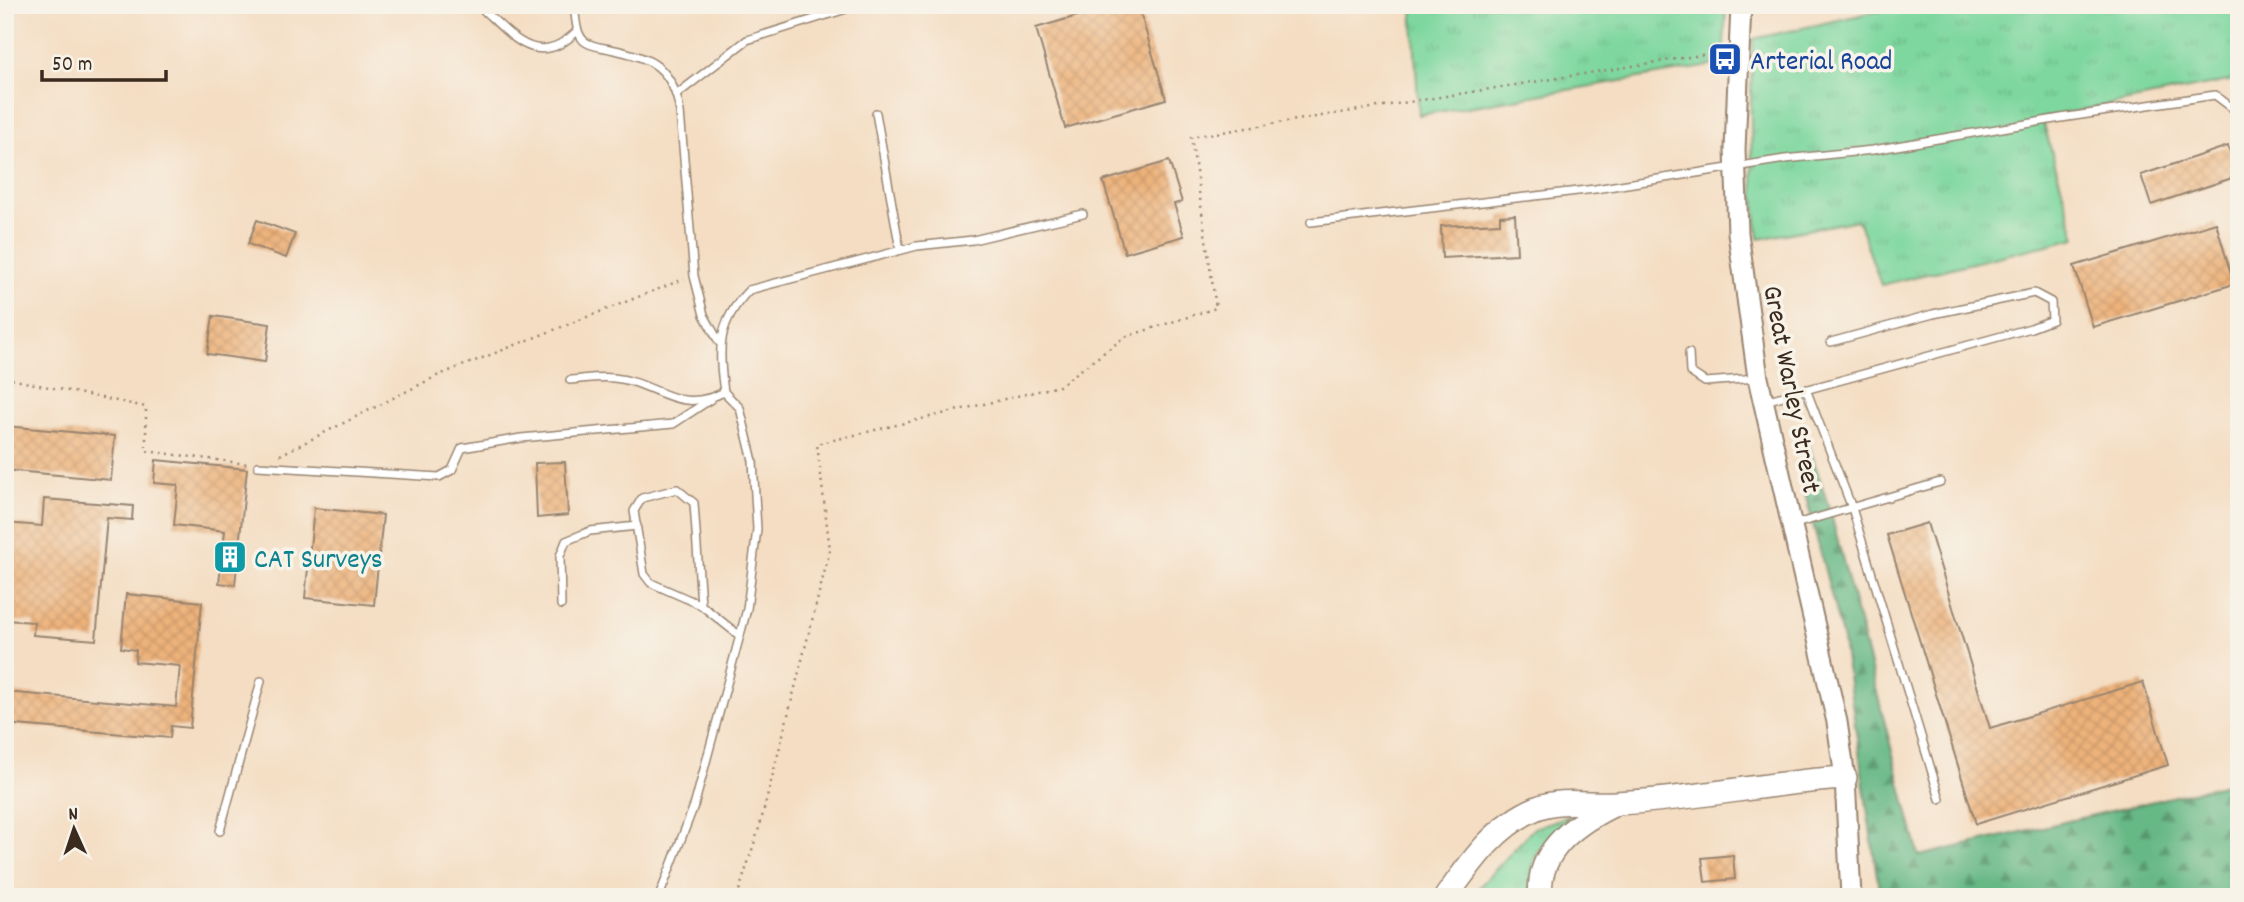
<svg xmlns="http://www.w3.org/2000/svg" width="2244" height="902" font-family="Dekko,sans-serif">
	<defs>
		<pattern id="grass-tufts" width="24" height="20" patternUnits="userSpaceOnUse" patternTransform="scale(1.75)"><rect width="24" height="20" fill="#7dd79e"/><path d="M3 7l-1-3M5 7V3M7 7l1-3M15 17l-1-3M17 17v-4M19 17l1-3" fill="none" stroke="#6db988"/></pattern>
		<pattern id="forest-firs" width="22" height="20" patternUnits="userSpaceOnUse" patternTransform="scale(1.75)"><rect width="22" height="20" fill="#66b885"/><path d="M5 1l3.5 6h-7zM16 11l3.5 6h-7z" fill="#55966c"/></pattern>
		<pattern id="building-cross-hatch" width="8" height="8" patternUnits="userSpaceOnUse" patternTransform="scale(1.75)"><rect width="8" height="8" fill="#edb27a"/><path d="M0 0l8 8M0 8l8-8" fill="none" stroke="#cc9969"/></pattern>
	</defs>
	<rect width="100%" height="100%" fill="#f7f3e8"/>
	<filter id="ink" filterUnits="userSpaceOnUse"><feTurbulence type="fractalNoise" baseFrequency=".0143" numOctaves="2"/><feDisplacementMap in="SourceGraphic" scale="14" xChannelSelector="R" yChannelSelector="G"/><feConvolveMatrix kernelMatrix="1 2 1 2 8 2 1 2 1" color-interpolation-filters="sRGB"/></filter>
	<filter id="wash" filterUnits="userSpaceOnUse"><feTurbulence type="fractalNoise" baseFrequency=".00686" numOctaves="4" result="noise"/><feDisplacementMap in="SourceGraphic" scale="28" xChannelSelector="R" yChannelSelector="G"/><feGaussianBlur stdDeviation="1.57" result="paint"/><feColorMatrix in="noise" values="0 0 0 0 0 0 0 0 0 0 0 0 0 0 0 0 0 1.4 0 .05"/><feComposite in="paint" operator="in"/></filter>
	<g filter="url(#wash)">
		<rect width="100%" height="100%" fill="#f4ddc2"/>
		<!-- grass -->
		<g fill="url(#grass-tufts)" stroke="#5c805e" stroke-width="2">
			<polygon points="1412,5 1726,5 1723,64 1419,115"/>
			<path d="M1905 5H2239V79L2042 118 2076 238 1881 285 1858 220 1759 239C1750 172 1749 106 1753 39Z"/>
			<path d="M1571 815C1540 845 1530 852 1530 897H1470L1534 828Z"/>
		</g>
		<!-- forest -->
		<polygon fill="url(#forest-firs)" stroke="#507152" stroke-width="2" points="1807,440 1831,514 1919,856 2239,781 2239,897 1880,897 1843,641 1800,473"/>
		<g id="blocks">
			<!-- building -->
			<g fill="url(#building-cross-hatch)">
				<polygon points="1115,5 1138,5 1166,99 1065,128 1036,28"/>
				<polygon points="2228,146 2238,176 2151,205 2141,175"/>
				<polygon points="1169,161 1182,202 1174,204 1184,236 1125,253 1103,181"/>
				<polygon points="1515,215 1517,254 1442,258 1441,226 1500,223 1500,216"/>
				<polygon points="257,220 295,234 286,258 248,244"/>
				<polygon points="2216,223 2234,284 2093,327 2074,266"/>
				<polygon points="213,316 270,324 265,362 207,354"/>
				<polygon points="5,426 115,436 111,480 5,470"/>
				<polygon points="156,460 247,469 235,585 219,583 225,531 174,525 178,485 154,483"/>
				<polygon points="565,462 568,515 537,518 535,463"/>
				<polygon points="44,499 133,506 132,520 107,518 96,640 33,635 34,622 5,620 5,523 42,526"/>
				<polygon points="314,508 383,515 374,605 305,598"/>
				<polygon points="1927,523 1990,728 2143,682 2168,765 1976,824 1887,535"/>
				<polygon points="126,594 202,602 190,728 171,726 170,738 5,724 5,692 176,707 180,666 135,662 136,650 121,648"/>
				<polygon points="1733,855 1735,879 1705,882 1702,858"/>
			</g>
		</g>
	</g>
	<g filter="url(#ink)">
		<use href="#blocks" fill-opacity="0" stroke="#988470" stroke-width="2"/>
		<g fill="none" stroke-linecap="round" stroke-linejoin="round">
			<!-- service casing -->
			<g stroke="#988470" stroke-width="10">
				<g id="service">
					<path d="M478 5C510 33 536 72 577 31"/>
					<path d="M574 5C576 17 575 32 584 41 591 47 602 47 610 49 652 57 673 68 680 112L694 276 704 315 719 342"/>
					<polyline points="676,95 747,40 859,5"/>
					<polyline points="876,113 900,250"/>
					<polyline points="1311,222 1595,189 1785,159 1873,150 2061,118 2215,95 2235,110 2239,120"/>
					<polyline points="1689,353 1690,372 1705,382 1757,378"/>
					<path d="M570 380C584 379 600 376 614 378 657 382 677 416 724 392L740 408 753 461 757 529 747 609 695 803 659 897"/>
					<polyline points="1806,389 1852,508 1940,799"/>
					<path d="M724 392C718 349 717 323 749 290L917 246 973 240 1083 214"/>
					<polyline points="1765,401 2031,328 2052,320 2051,302 2034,293 1933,314 1831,342"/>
					<polyline points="258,466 439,477 452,470 462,448 521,438 673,424 711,399"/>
					<polyline points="1792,525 1940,482"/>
					<polyline points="561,605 560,556 566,541 590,531 637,526"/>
					<polyline points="701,605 694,503 677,489 642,498 634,511 644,574 651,583 701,605 740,636"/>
					<polyline points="220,831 261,681"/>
				</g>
			</g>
			<!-- secondary casing -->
			<g stroke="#988470" stroke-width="23">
				<polyline id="secondary" points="1741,5 1735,150 1738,233 1758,378 1837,722 1845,778 1851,897"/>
			</g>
			<!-- trunk casing -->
			<g stroke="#988470" stroke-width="26">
				<g id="trunk">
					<path d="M1446 897C1471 862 1496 825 1537 808 1561 798 1591 805 1616 803 1693 800 1769 782 1845 778"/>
					<path d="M1541 897C1535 851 1578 822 1613 805"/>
				</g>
			</g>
			<!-- path -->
			<g stroke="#988470" stroke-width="2.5" stroke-dasharray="2 5" stroke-linecap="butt">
				<polyline points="5,378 146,407 146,451 248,464"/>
				<polyline points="280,455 439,375 684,279"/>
				<polyline points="737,897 760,825 830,550 817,444 1059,386 1125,337 1216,308 1191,137 1720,52"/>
			</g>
			<!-- service -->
			<use href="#service" stroke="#fff" stroke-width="7"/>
			<!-- secondary -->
			<use href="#secondary" stroke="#fff" stroke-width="19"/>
			<!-- trunk -->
			<use href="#trunk" stroke="#fff" stroke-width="23"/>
		</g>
	</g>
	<!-- icons -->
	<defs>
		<g id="bus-square" transform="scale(1.75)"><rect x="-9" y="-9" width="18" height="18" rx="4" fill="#1a4fb4" stroke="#f7f3e8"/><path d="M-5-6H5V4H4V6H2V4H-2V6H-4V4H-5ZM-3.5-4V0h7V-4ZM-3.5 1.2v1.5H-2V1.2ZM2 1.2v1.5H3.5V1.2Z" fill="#fff"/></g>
		<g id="building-square" transform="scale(1.75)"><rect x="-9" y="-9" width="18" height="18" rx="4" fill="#0f9aa8" stroke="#f7f3e8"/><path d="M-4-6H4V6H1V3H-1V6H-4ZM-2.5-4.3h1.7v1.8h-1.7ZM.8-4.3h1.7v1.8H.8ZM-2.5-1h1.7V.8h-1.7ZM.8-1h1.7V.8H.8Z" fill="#fff"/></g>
	</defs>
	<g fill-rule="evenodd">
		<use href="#bus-square" x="1725" y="59"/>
		<use href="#building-square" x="230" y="557"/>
	</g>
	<g text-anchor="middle" stroke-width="7" stroke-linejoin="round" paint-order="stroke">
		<!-- transit labels -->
		<g font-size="28" fill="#164399" stroke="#f7f3e8" text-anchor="start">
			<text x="1750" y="69">Arterial Road</text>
		</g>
		<!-- street labels -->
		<g font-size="28" fill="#3b2a1e" stroke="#f7f3e8">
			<text transform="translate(1794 389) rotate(79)" y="10">Great Warley Street</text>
		</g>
		<!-- culture labels -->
		<g font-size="28" fill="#0d838f" stroke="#f7f3e8" text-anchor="start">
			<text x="254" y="567">CAT Surveys</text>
		</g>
	</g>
	<!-- margin -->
	<rect width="2244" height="902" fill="none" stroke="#f7f3e8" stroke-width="28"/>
	<!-- north arrow -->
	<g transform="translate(74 829) rotate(357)" stroke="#f7f3e8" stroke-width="5" paint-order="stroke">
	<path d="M0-5L12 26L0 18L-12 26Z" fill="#3b2a1e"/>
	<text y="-10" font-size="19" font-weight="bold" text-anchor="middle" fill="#3b2a1e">N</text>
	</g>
	<!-- scale -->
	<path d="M42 70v10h124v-10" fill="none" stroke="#3b2a1e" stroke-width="3.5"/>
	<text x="52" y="70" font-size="21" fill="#3b2a1e" stroke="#f7f3e8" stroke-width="5" paint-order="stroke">50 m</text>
</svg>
